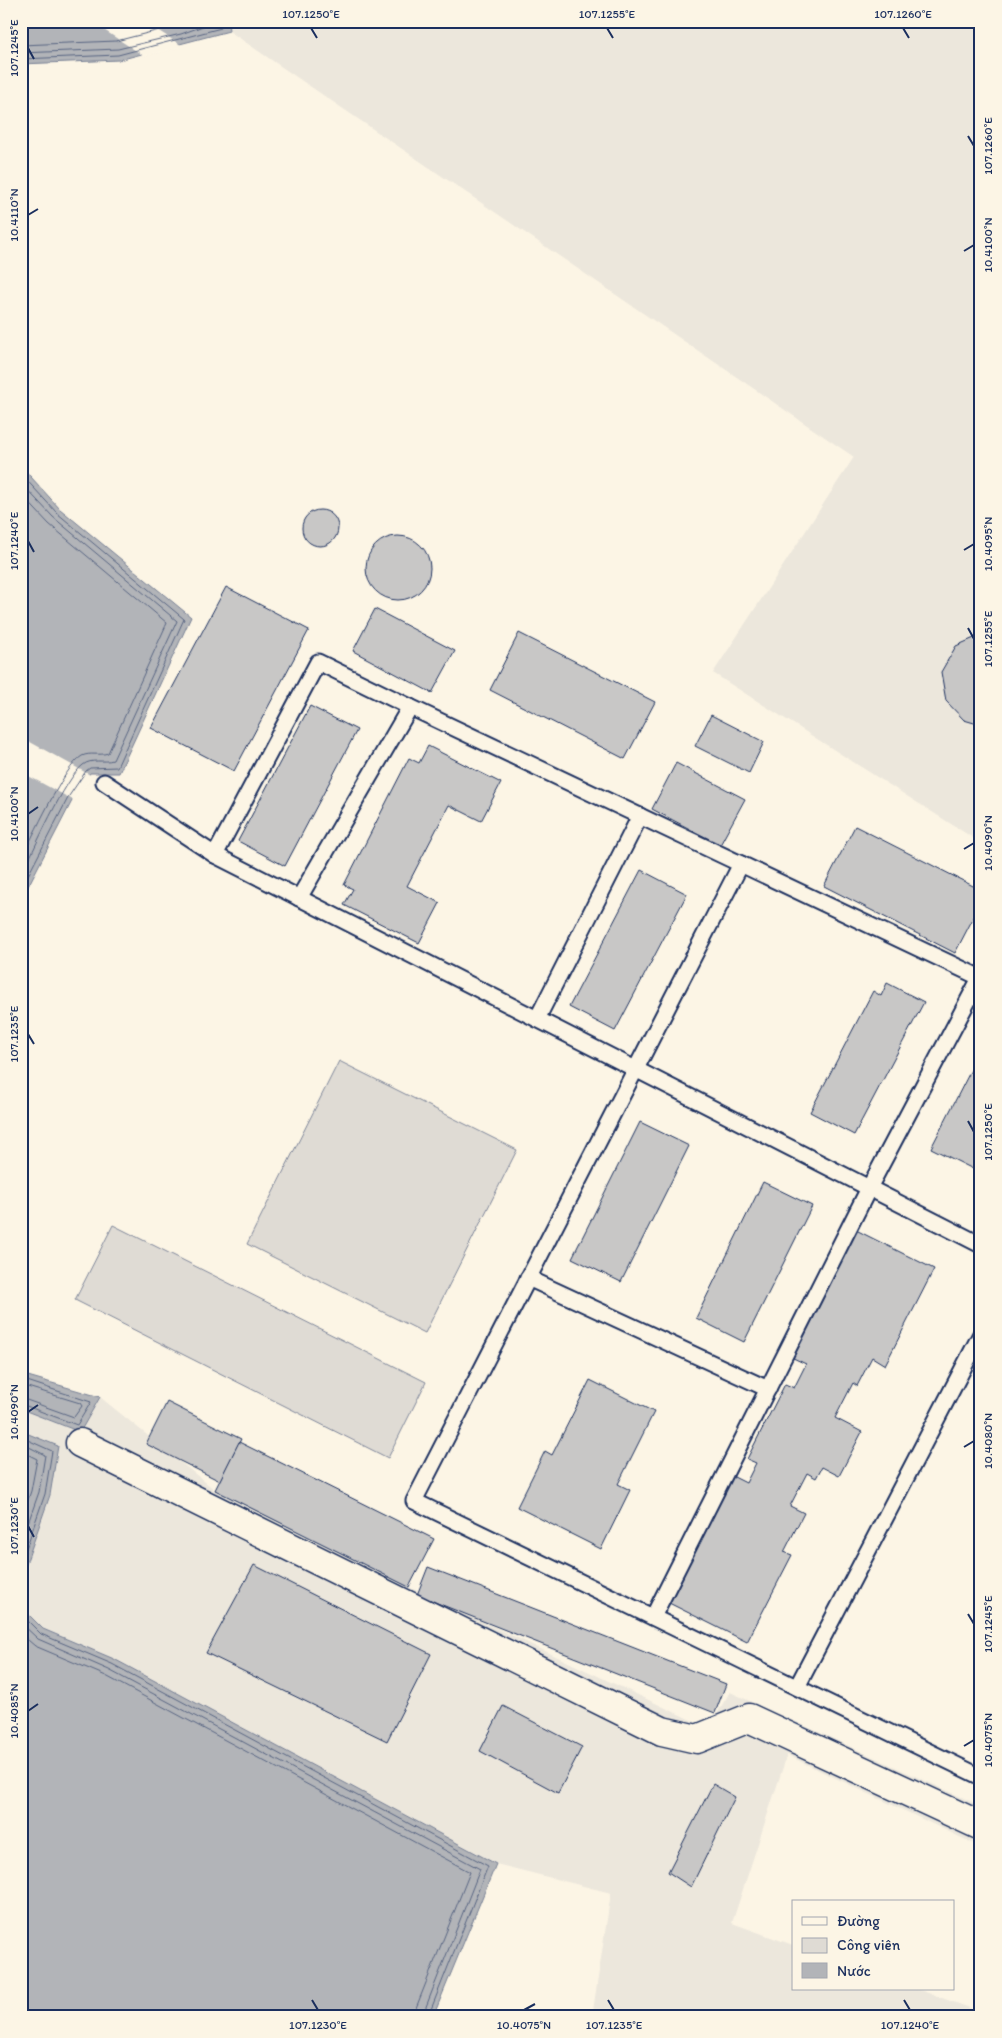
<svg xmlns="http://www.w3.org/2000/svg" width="1002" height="2038" font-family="Itim,sans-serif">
	<rect width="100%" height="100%" fill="#fcf5e5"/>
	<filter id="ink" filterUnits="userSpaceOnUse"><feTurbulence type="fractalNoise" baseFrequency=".02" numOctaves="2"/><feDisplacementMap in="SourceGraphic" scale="10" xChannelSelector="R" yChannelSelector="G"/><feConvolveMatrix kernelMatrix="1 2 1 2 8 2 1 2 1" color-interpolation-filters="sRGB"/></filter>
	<g filter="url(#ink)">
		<!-- built -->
		<g fill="#ece7dc">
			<polygon points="228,21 981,21 981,843 713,673 854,457 229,31"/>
			<polygon points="100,1397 215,1490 409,1587 708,1728 730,1692 981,1806 981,1847 787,1755 732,1923 793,1945 793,1989 917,1989 981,2012 981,2017 592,2017 611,1893 496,1864 114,1659 43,1629 21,1607 21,1578 50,1495 58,1446 21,1431 21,1409 80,1432"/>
		</g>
		<!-- green -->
		<g fill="#dfdbd4" stroke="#7d8599">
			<polygon points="339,1061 517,1150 425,1333 247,1244"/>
			<polygon points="113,1225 426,1382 388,1458 75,1300"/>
		</g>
		<!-- water -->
		<g fill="#b2b4b8" stroke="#767f94">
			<polygon points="21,21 228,21 229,31 119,60 21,64"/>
			<polygon points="21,466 60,509 191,617 119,773 90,773 73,799 21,900"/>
			<polygon points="21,1374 100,1397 80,1432 21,1409"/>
			<polygon points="21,1431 58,1446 50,1495 21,1578"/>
			<polygon points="21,1607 43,1629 114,1659 496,1864 433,2017 21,2017"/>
		</g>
		<!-- pier -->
		<g fill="#fcf5e5">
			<polygon points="90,21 143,21 184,47 144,56"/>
			<polygon points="21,737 92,776 75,801 21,772"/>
		</g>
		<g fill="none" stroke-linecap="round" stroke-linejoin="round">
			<!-- shore -->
			<g stroke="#576482" stroke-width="1">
				<polyline points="21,45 116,41 195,21"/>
				<polyline points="21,53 118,49 181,34 217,21"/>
				<polyline points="21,59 118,55 221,28 223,21"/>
				<polyline points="21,474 57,513 184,619 117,767 90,768 86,771 69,796 21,889"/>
				<path d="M21 483 53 517 177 621 113 760C104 763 91 758 83 765 65 778 33 852 21 876"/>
				<path d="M21 494 49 524 167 623 108 753C100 756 90 752 82 756 64 766 32 839 21 859"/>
				<polyline points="21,1379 91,1402 77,1425 21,1404"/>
				<polyline points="21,1385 80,1403 82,1406 74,1417 21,1398"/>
				<polyline points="21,1437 52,1451 45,1494 21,1563"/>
				<polyline points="21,1443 45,1455 39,1492 21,1543"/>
				<polyline points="21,1451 37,1459 31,1491 21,1520"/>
				<polyline points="21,1614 41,1634 112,1664 488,1866 428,2017"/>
				<polyline points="21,1623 38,1639 109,1670 480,1869 422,2017"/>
				<polyline points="21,1634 35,1646 106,1676 470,1872 416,2008 414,2017"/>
			</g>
		</g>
		<!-- building -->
		<g fill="#c8c7c6" stroke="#1b2f5e">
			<circle cx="320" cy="528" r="18"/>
			<circle cx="398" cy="568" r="32"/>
			<polygon points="226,587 309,630 234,771 151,728"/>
			<polygon points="375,609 455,651 432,693 353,651"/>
			<polygon points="519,633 655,702 625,759 490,690"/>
			<polygon points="981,635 981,725 964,720 946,701 941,672 956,646"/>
			<polygon points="310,706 357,730 285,866 238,841"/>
			<polygon points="711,715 764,742 749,773 695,746"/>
			<polygon points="428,746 501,783 481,821 449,805 407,886 440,903 419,943 344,905 353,889 344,885 409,758 419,763"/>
			<polygon points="676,763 745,799 720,845 652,809"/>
			<polygon points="855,826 981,890 981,903 955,953 824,886"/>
			<polygon points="641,870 687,894 615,1031 569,1007"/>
			<polygon points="887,983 924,1002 854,1135 810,1112 873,991 881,996"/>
			<polygon points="973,1066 981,1070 981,1173 931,1148"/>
			<polygon points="640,1122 689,1146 621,1282 572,1258"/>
			<polygon points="763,1182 812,1206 744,1342 696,1318"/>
			<polygon points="856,1230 934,1269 885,1365 872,1357 857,1386 853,1383 835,1418 862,1432 839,1476 822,1467 816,1478 807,1473 790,1506 804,1513 784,1552 792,1555 747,1642 667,1602 732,1476 746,1483 756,1463 747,1459 785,1384 794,1388 806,1364 791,1357"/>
			<polygon points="590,1380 654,1412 618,1484 630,1490 601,1549 517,1507 545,1451 552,1455"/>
			<polygon points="167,1402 241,1439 220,1481 146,1444"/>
			<polygon points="239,1442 434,1539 409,1587 215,1490"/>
			<polygon points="254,1565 431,1654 387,1741 206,1653"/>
			<polygon points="428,1567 726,1684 715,1713 417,1595"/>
			<polygon points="503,1706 582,1747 558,1793 480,1751"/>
			<polygon points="713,1784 735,1797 691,1887 668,1872"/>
		</g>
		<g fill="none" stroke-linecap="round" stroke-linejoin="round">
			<!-- lane casing -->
			<g stroke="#1b2f5e" stroke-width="19">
				<g id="lane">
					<polyline points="104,782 215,855 981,1245"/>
					<polyline points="215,855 318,662 410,707"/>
					<polyline points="741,864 414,1501 981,1777"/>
					<polyline points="299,898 410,707 981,978"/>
					<polyline points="537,1019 640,816"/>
					<polyline points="528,1278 768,1389"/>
					<polyline points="653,1617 869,1188 980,978"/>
					<polyline points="797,1687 981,1334"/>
				</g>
			</g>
			<!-- street casing -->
			<g stroke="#1b2f5e" stroke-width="31">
				<polyline id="street" points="80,1443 662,1731 697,1739 749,1718 981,1826"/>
			</g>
			<!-- lane -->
			<use href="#lane" stroke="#fcf5e5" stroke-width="15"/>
			<!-- street -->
			<use href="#street" stroke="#fcf5e5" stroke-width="28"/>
		</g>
	</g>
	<!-- ticks -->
	<path fill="none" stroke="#1b2f5e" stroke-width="2" d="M311 28 317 38M607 28 613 38M903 28 909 38M28 48 34 59M968 136 974 146M28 215 38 209M964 251 974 245M28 541 34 552M964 550 974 544M968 628 974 639M28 814 38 807M964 849 974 843M28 1034 34 1044M968 1121 974 1132M28 1412 38 1405M964 1447 974 1441M28 1526 34 1537M968 1614 974 1624M28 1711 38 1704M964 1746 974 1740M312 2000 318 2010M608 2000 614 2010M904 2000 910 2010M524 2010 535 2004"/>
	<!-- margin -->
	<rect width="1002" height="2038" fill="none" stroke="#fcf5e5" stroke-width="55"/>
	<!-- legend -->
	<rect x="792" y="1900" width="162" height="90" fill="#fcf5e5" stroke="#a2a6af"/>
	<rect x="802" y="1917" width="25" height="8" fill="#fcf5e5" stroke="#a2a6af"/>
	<text x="837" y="1926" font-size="15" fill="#1b2f5e">Đường</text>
	<rect x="802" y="1938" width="25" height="15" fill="#dfdbd4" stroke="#a2a6af"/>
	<text x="837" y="1950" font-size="15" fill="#1b2f5e">Công viên</text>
	<rect x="802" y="1963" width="25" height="15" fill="#b2b4b8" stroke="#a2a6af"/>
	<text x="837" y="1976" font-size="15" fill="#1b2f5e">Nước</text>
	<rect x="28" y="28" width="946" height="1982" fill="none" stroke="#1b2f5e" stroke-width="2"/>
	<g font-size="12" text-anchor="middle" fill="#1b2f5e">
		<text x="311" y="18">107.1250°E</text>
		<text x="607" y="18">107.1255°E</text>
		<text x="903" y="18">107.1260°E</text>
		<text transform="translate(14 48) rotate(-90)" y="4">107.1245°E</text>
		<text transform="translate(988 146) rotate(-90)" y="4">107.1260°E</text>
		<text transform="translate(14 215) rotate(-90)" y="4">10.4110°N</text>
		<text transform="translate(988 245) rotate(-90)" y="4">10.4100°N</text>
		<text transform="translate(14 541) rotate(-90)" y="4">107.1240°E</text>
		<text transform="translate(988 544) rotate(-90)" y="4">10.4095°N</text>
		<text transform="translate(988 639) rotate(-90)" y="4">107.1255°E</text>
		<text transform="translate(14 814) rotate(-90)" y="4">10.4100°N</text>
		<text transform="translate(988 843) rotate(-90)" y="4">10.4090°N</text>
		<text transform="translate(14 1034) rotate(-90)" y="4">107.1235°E</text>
		<text transform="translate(988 1132) rotate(-90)" y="4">107.1250°E</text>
		<text transform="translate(14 1412) rotate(-90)" y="4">10.4090°N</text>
		<text transform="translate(988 1441) rotate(-90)" y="4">10.4080°N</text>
		<text transform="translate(14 1526) rotate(-90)" y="4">107.1230°E</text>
		<text transform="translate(988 1624) rotate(-90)" y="4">107.1245°E</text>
		<text transform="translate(14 1711) rotate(-90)" y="4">10.4085°N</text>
		<text transform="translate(988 1740) rotate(-90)" y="4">10.4075°N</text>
		<text x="318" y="2029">107.1230°E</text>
		<text x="524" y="2029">10.4075°N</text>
		<text x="614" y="2029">107.1235°E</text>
		<text x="910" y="2029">107.1240°E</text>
	</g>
</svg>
